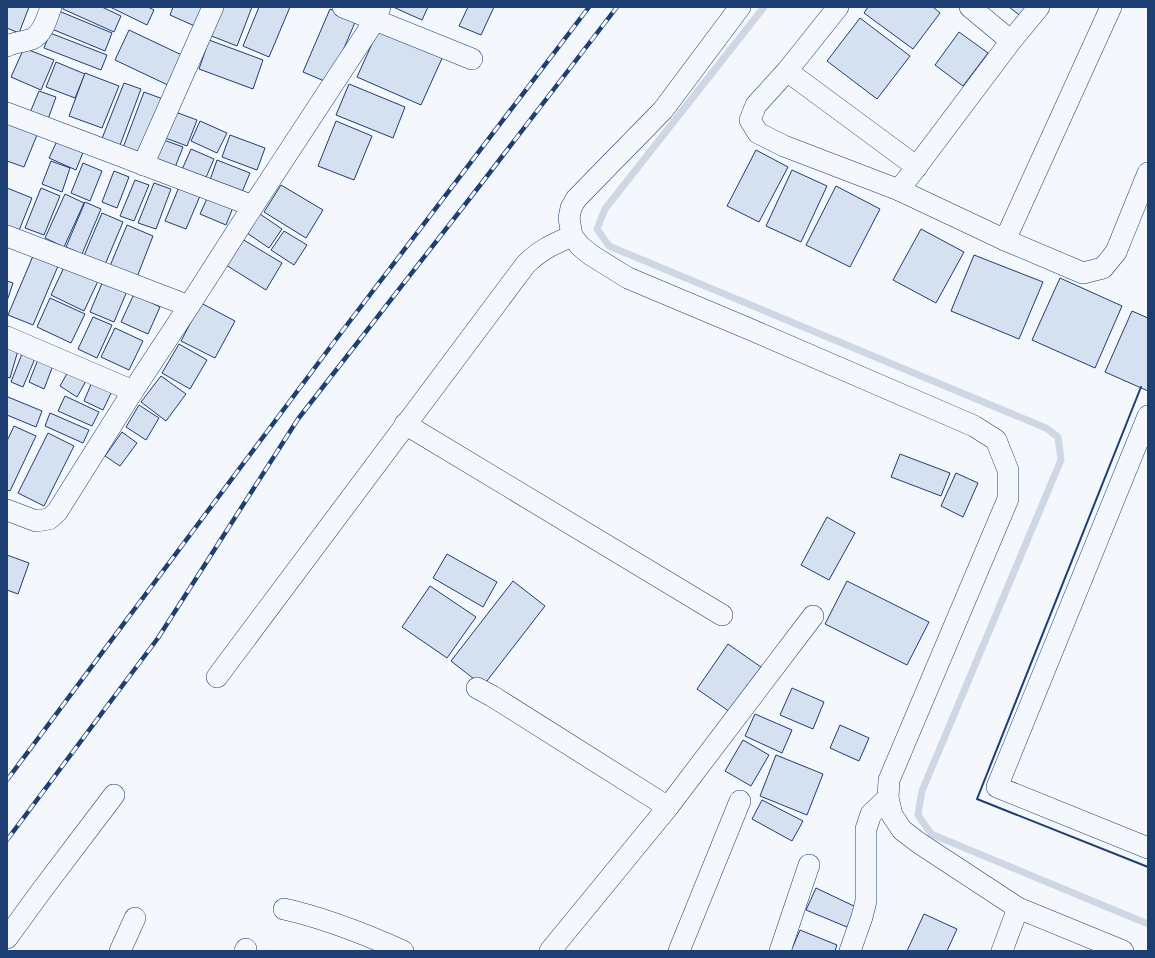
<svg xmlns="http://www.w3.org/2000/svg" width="1155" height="958" font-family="Overpass,sans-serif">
	<rect width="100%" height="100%" fill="#f4f7fb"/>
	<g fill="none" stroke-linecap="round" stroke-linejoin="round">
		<!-- stream -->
		<polyline stroke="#cfd7e4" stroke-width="7" points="764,7 605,209 597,229 609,246 1046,428 1058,437 1061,460 922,791 918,815 931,834 1148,924"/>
	</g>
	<!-- building -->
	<g fill="#d5e0f0" stroke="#1d3f73">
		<polygon points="7,7 29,7 19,33 7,28"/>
		<polygon points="63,7 102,7 121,16 114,32 63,9"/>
		<polygon points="110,7 148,7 154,10 147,25"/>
		<polygon points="173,7 207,7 199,28 170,15"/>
		<polygon points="219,7 252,7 237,46 209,35"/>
		<polygon points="259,7 290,7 269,57 243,46"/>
		<polygon points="393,7 428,7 422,20"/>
		<polygon points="468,7 494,7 481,35 459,26"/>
		<polygon points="868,7 933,7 940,13 913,49 864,13"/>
		<polygon points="1009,7 1029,7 1022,17"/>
		<polygon points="54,9 112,33 105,51 47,27"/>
		<polygon points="330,9 356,20 329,83 303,72"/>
		<polygon points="860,18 910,56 877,99 827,61"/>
		<polygon points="380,26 444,54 421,105 357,77"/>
		<polygon points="129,30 186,57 172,87 115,60"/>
		<polygon points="959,32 988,53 963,86 935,65"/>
		<polygon points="50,33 107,55 101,70 44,48"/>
		<polygon points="209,40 263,60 253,89 199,69"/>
		<polygon points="24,48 54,60 41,90 11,77"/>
		<polygon points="56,62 85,74 75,98 46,87"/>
		<polygon points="85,73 119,86 102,128 69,116"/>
		<polygon points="124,83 141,89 119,148 101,141"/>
		<polygon points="349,84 405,107 393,138 336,115"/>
		<polygon points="39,91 56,97 47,122 29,115"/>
		<polygon points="144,92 163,99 139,160 121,153"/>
		<polygon points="170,110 197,120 187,146 160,136"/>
		<polygon points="200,121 227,133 217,153 191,141"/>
		<polygon points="336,121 372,136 354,180 318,166"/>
		<polygon points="7,123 37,135 24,167 7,161"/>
		<polygon points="230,135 265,148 257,170 222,157"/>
		<polygon points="58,139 84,150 76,170 49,158"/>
		<polygon points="161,139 183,147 174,170 152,162"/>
		<polygon points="191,149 214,159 204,182 181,172"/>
		<polygon points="756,150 788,167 759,222 727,206"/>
		<polygon points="217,160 250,173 242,192 210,180"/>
		<polygon points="51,161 70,168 62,192 42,184"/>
		<polygon points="83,163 102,171 90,201 71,193"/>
		<polygon points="792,170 827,186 801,242 766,226"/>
		<polygon points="114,171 129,177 117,208 102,202"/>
		<polygon points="135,180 149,185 134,221 120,216"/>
		<polygon points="154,183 171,189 156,229 138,223"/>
		<polygon points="281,185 323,210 306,238 264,212"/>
		<polygon points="836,186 880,209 850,267 806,245"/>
		<polygon points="179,187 200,196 186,229 165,221"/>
		<polygon points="7,188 32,198 18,233 7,229"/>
		<polygon points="41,188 60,196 44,235 25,228"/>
		<polygon points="65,194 84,203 64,247 45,238"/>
		<polygon points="209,194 234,205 226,225 200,214"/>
		<polygon points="85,202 101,209 82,254 66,247"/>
		<polygon points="102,213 123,222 104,267 83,258"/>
		<polygon points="260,214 282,229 269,248 247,233"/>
		<polygon points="127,225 153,236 137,277 110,266"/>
		<polygon points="921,229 964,252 936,303 893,280"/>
		<polygon points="284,231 307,245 294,265 271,250"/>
		<polygon points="242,239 282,263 266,290 226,265"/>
		<polygon points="974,255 1043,282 1019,339 951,311"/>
		<polygon points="33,256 58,266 33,325 8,315"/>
		<polygon points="66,263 99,279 84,311 51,295"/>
		<polygon points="1060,278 1122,306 1095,368 1032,340"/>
		<polygon points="7,281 13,283 7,301"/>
		<polygon points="103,281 127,291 114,322 90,312"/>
		<polygon points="134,294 160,307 148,334 121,322"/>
		<polygon points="50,298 85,314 71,343 37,327"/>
		<polygon points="201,303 235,321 215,358 181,341"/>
		<polygon points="1132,311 1148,318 1148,391 1105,372"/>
		<polygon points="93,317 112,325 97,358 78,349"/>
		<polygon points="115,328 143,341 129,370 101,357"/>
		<polygon points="9,344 19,347 10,378 7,377 7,350"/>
		<polygon points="179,344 207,360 190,389 162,373"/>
		<polygon points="23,351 36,356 23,387 11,382"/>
		<polygon points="39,357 54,363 44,389 29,382"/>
		<polygon points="69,370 86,381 77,397 60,386"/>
		<polygon points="161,376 186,394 166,421 141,402"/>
		<polygon points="92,382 112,391 103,410 84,401"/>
		<polygon points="65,396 99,412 92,426 58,411"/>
		<polygon points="8,397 42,411 36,427 7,415 7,400"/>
		<polygon points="139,405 159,418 146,440 126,427"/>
		<polygon points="50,413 89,430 83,443 45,426"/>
		<polygon points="14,426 36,436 10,491 7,490 7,441"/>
		<polygon points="122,432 137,443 120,466 105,456"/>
		<polygon points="48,433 74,446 44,506 18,493"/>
		<polygon points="900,454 950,473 941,496 891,477"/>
		<polygon points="956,473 978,483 963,517 941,506"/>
		<polygon points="827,517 855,533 829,580 801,565"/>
		<polygon points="447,554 497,582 483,607 433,578"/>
		<polygon points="7,555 29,563 18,594 7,590"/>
		<polygon points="513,581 545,606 483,686 451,661"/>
		<polygon points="847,581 929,622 907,665 825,624"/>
		<polygon points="430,586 476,617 447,658 402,627"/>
		<polygon points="728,644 761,667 730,712 697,689"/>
		<polygon points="792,688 824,702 813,729 780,715"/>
		<polygon points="755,714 792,730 782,753 745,736"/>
		<polygon points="840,725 869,738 859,761 830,748"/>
		<polygon points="743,740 769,755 751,786 725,771"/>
		<polygon points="776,755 823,774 807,815 760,796"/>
		<polygon points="762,800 803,821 792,841 752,819"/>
		<polygon points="816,888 856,907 847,927 806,910"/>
		<polygon points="924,914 957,929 947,951 907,951"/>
		<polygon points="800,930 837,945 835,951 791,951"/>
	</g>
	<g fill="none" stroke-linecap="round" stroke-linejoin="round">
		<!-- street casing -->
		<g stroke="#1d3f73" stroke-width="22">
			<g id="street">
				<polyline points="343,7 472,59"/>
				<polyline points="740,7 663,110 576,199 571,208 569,218 572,236 580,246 591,255 628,278 747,328 974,426 996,440 1008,470 1008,499 889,780 888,798 892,815 902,830 919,843 1018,908 1123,951"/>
				<polyline points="838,7 787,71 756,105 750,120 758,133 784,146 899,190 1005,240 1111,7"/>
				<polyline points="970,7 1011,41"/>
				<path d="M7 46C15 42 24 42 32 39 43 34 47 18 51 7"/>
				<polyline points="787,71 917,167"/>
				<polyline points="7,113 253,206"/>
				<polyline points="143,165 213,7"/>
				<polyline points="899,190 1011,41 1039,7"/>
				<polyline points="7,236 189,306"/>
				<polyline points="1005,240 1083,273 1103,268 1116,252 1148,173"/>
				<polyline points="7,337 133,391"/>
				<polyline points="1148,416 997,787 1148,848"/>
				<polyline points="405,424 722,615"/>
				<polyline points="7,510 36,521 49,519 57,512 133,391 189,306 253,206 375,20 380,7"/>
				<path d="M217 677 526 264C541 249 554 244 572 236"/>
				<polyline points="477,688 492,696 668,807"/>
				<path d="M284 909C325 918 365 934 403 951"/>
				<polyline points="7,938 42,890 114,795"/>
				<polyline points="120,951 135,918"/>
				<polyline points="245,951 246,949"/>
				<polyline points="550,951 668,807 813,616"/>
				<polyline points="679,951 740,801"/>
				<polyline points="780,951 809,865"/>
				<polyline points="850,951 862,917 866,901 866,829 871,814 888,798"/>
				<polyline points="1002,951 1018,908"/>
			</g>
		</g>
		<!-- street -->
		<use href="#street" stroke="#f4f7fb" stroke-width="21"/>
		<!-- rail casing -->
		<g stroke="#1d3f73" stroke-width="4.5">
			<g id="rail">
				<polyline points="7,780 334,342 589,7"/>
				<polyline points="7,840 158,638 298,419 481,184 617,7"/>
			</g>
		</g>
		<!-- rail -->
		<use href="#rail" stroke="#f4f7fb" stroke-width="3" stroke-dasharray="9" stroke-linecap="butt"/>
		<!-- wall -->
		<polyline stroke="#1d3f73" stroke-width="2" points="1141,387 977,799 1148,867"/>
	</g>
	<!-- border -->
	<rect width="1155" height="958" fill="none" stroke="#1d3f73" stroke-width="16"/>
</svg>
